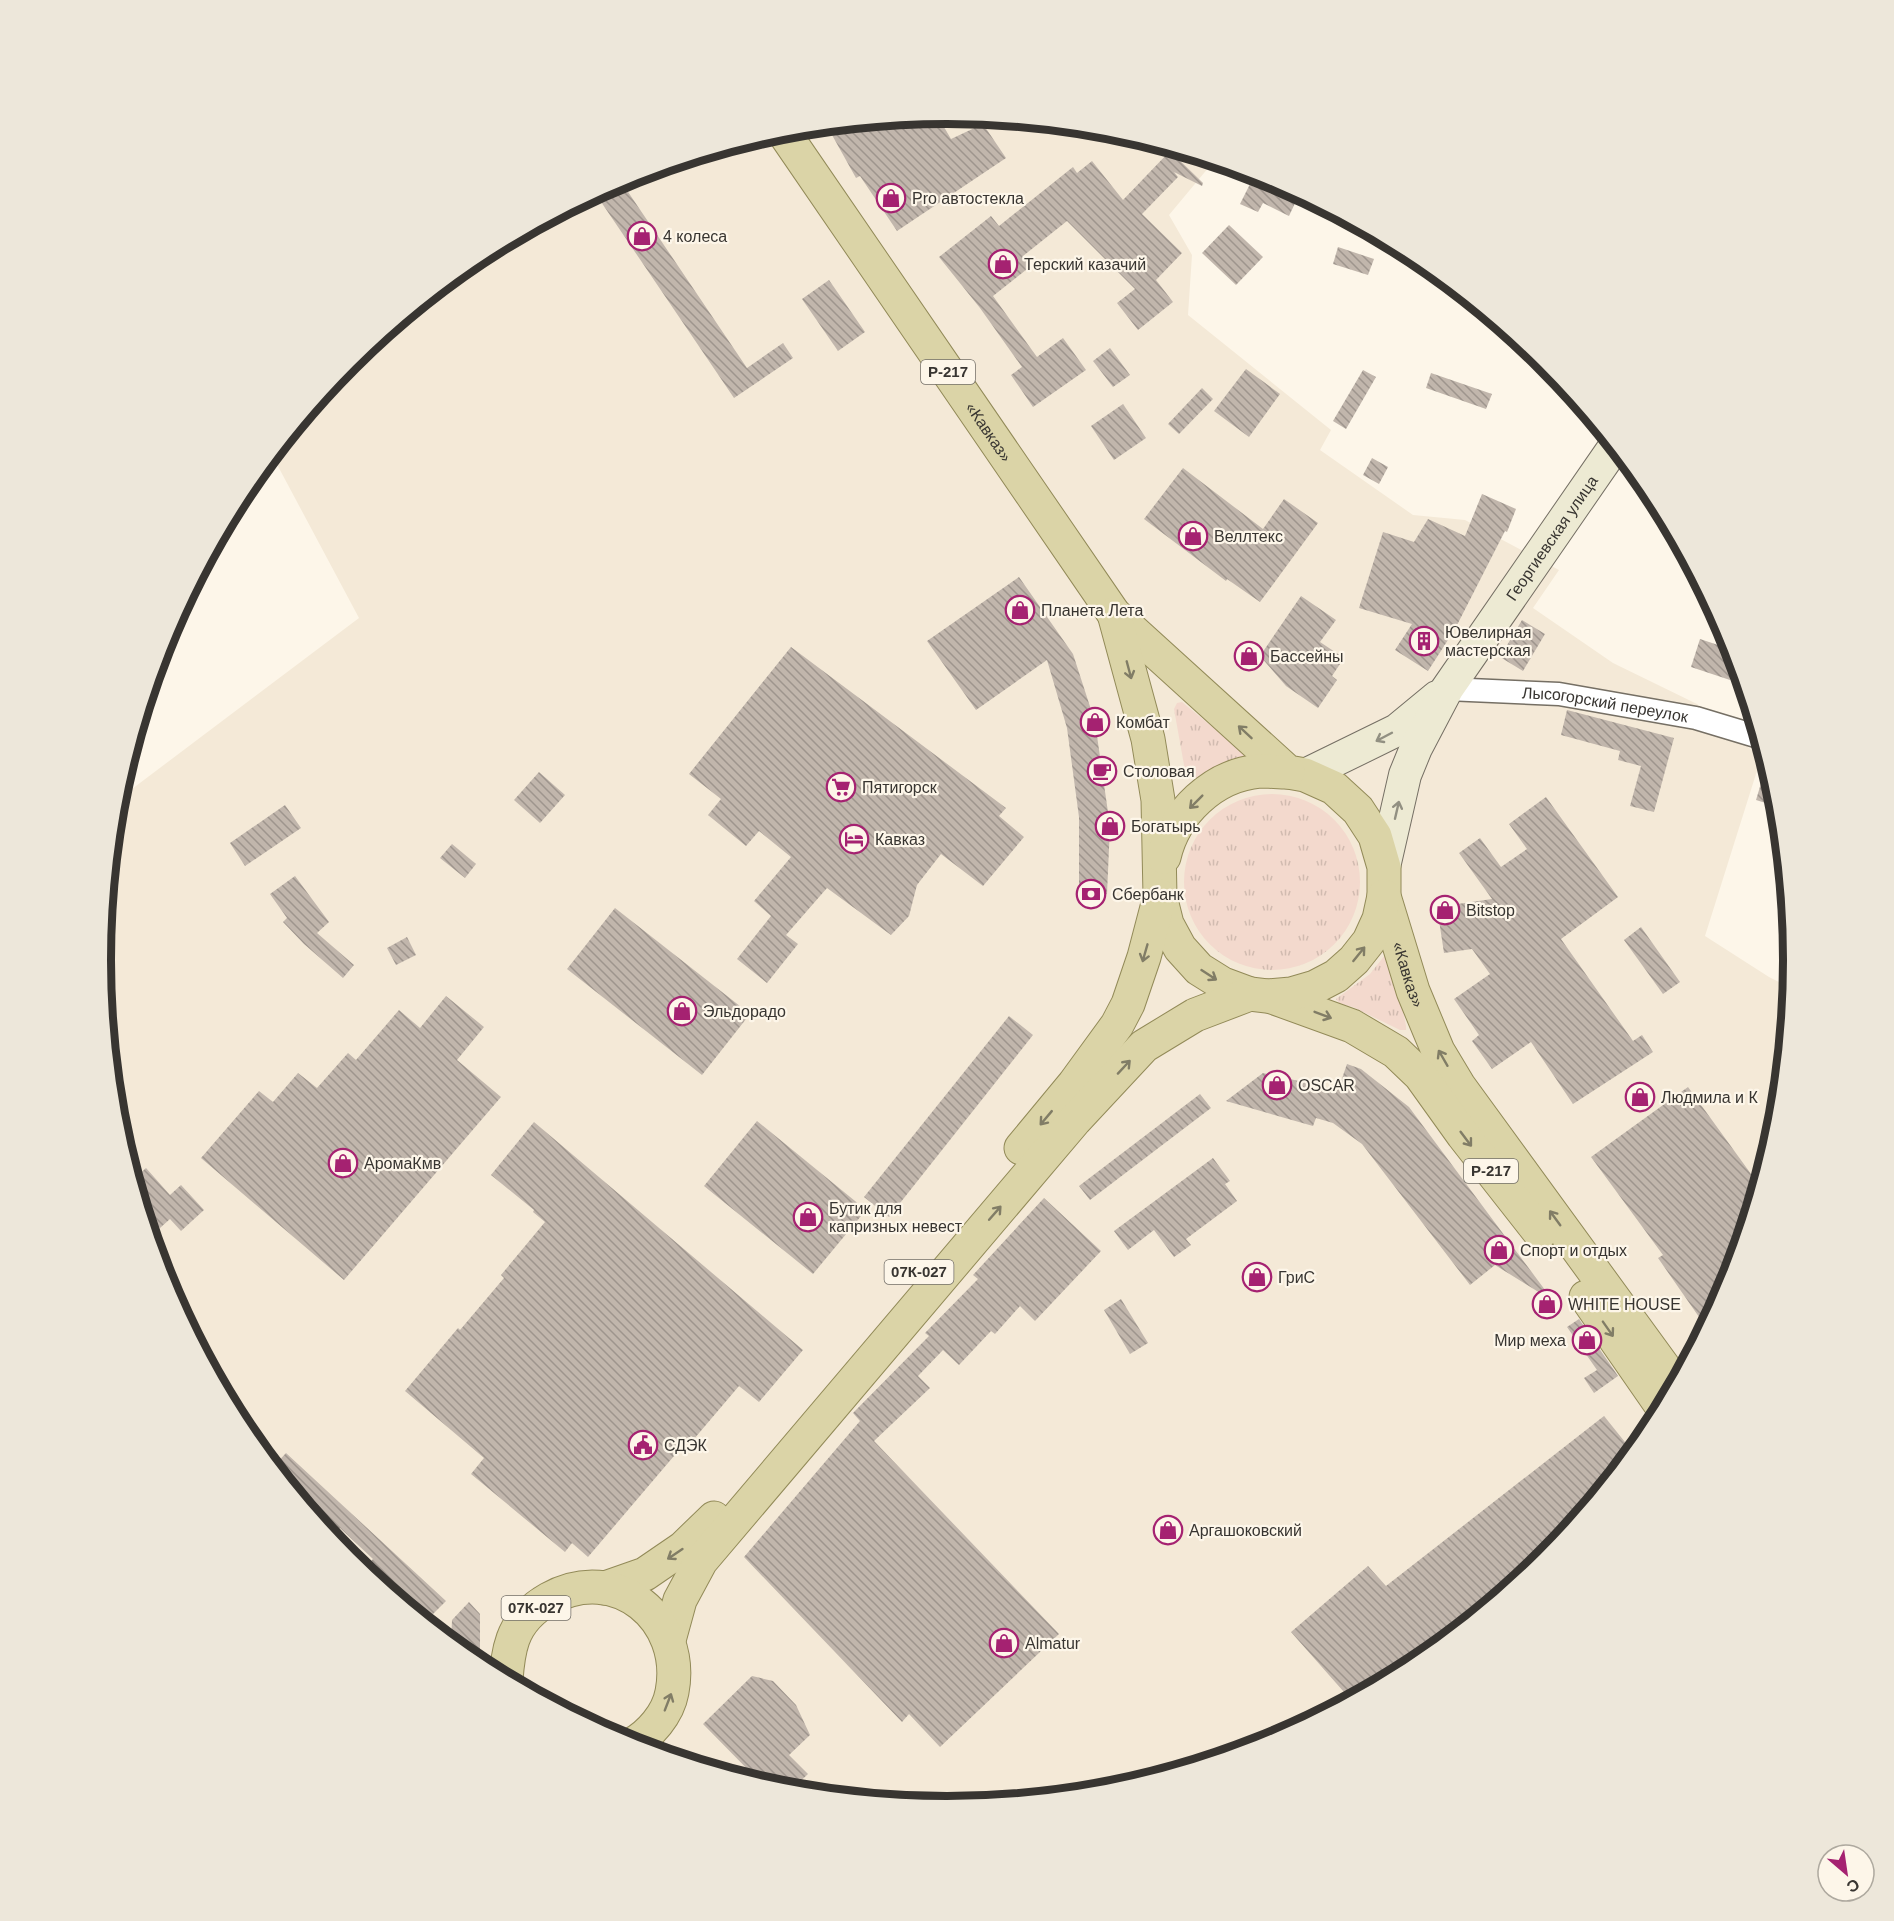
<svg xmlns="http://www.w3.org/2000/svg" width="1894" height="1921" font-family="Helvetica,sans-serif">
	<defs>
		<pattern id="grass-tufts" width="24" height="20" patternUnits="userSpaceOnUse" patternTransform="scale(1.5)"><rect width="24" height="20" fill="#f3d9cd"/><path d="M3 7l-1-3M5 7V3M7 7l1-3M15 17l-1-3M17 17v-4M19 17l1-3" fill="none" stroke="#d1bbb0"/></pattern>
		<pattern id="building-back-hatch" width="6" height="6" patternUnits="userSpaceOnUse" patternTransform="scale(1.5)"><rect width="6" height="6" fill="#c1b6ac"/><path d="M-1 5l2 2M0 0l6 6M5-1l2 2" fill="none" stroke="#9e958d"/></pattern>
	</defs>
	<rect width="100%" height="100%" fill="#fdf6e9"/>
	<!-- built -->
	<polygon fill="#f4e9d7" points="947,114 1112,130 1214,161 1169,215 1192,255 1188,315 1331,430 1320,450 1413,515 1465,520 1559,570 1533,608 1613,663 1697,704 1761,758 1705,936 1769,977 1791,988 1777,1126 1729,1285 1651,1431 1545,1559 1417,1665 1271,1743 1112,1791 947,1807 782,1791 623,1742 476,1664 348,1559 243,1431 165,1284 117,1125 101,960 116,801 359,618 272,455 349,362 477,256 623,178 782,130"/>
	<!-- grass -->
	<g fill="url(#grass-tufts)">
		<polygon points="1182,702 1248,756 1199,780 1192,779 1186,776 1174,709 1177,703"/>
		<circle cx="1272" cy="882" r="88"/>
		<polygon points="1389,950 1395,969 1406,1026 1406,1030 1400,1030 1353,1007 1340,1004 1336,999 1370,974"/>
	</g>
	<!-- building -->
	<g fill="url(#building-back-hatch)">
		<polygon points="937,115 951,139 983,124 1006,158 897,231 860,176 856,178 827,126"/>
		<polygon points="1170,151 1203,183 1202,186 1174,172 1178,177 1142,214 1182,253 1156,280 1173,302 1138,330 1117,303 1135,289 1067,221 1023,256 1031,266 993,296 1037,357 1063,338 1086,370 1033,407 1011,375 1022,367 980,308 939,257 991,216 999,226 1073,167 1077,173 1092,161 1123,200"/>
		<polygon points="1254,176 1298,197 1289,216 1263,203 1258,212 1240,204"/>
		<polygon points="620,180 747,368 783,343 793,358 734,398 595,193"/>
		<polygon points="1229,225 1263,257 1236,285 1202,253"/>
		<polygon points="1338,247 1374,259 1368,275 1333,264"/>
		<polygon points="829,280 865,332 838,351 802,299"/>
		<polygon points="1110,348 1130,375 1113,387 1093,361"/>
		<polygon points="1246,369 1280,394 1249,437 1214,411"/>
		<polygon points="1363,370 1376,377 1346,429 1333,421"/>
		<polygon points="1431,373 1492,394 1486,409 1426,388"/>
		<polygon points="1202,388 1213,399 1179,434 1168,424"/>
		<polygon points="1123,404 1146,438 1114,460 1091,426"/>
		<polygon points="1372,458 1388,467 1379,484 1363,475"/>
		<polygon points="1183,468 1263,529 1284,499 1318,523 1260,602 1227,579 1226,581 1144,519"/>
		<polygon points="1482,494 1516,509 1507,532 1505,531 1455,629 1428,671 1395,650 1412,624 1359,608 1383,532 1414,542 1428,519 1465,536"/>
		<polygon points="1019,577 1073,654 1095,722 1110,826 1107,894 1079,893 1079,817 1067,728 1047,660 976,710 927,641"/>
		<polygon points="1301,596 1336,620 1320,642 1344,658 1332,676 1337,680 1318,708 1286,686 1260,656"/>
		<polygon points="1522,620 1545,634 1523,671 1500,657"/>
		<polygon points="1700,639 1733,650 1737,661 1730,680 1691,667"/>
		<polygon points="791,647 1006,808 999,816 1024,837 983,886 941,854 917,885 909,916 891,935 827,888 786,935 798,944 767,983 737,959 771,916 754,901 791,857 759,831 746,846 708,815 721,799 689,774"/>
		<polygon points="1567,710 1674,738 1654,812 1630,806 1641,766 1618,760 1620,751 1561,735"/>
		<polygon points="1767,763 1777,796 1775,806 1756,800"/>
		<polygon points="539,772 565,795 540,823 514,800"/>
		<polygon points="1546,797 1618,897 1561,939 1633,1041 1642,1035 1653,1052 1573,1104 1531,1042 1492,1069 1472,1041 1479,1035 1454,999 1490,974 1472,949 1444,953 1437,907 1492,899 1459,853 1480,838 1501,867 1527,849 1509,824"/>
		<polygon points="285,805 301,828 245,866 230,843"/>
		<polygon points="452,844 476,864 465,878 440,858"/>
		<polygon points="295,876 329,922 317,933 354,965 343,978 304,944 283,922 287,918 270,894"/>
		<polygon points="615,908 750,1014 702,1075 567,969"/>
		<polygon points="1641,927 1680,982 1663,994 1624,940"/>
		<polygon points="407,937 416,955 396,965 387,948"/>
		<polygon points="446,996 484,1027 457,1060 501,1097 344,1280 201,1158 259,1091 273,1102 298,1073 317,1088 348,1053 356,1060 399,1010 420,1028"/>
		<polygon points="1009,1016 1033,1035 889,1217 864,1197"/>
		<polygon points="1347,1064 1361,1069 1409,1107 1548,1294 1552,1291 1561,1303 1542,1317 1533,1304 1545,1296 1495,1265 1470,1285 1362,1144 1333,1123 1316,1118 1313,1126 1226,1101 1263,1073 1338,1090"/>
		<polygon points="1688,1087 1759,1185 1729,1285 1706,1327 1658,1258 1663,1255 1591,1157"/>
		<polygon points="1200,1094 1211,1108 1090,1200 1079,1186"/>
		<polygon points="757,1121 866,1210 813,1274 704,1186"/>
		<polygon points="534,1122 803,1350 759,1402 739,1386 694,1439 691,1436 588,1557 572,1543 565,1552 471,1474 484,1458 405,1391 458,1328 460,1330 504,1278 501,1275 545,1222 533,1212 534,1210 491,1175"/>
		<polygon points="1213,1158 1230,1181 1225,1184 1237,1201 1186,1239 1191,1245 1174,1257 1154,1230 1128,1250 1114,1231"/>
		<polygon points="146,1168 170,1195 181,1185 204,1210 181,1231 170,1219 160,1228 142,1209 133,1180"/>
		<polygon points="1044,1198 1101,1251 1035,1321 1020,1306 995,1334 991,1331 959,1365 943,1350 918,1376 930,1388 874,1441 1059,1634 940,1747 909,1714 902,1722 744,1557 860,1421 853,1413 929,1336 925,1333 978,1279 973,1275"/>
		<polygon points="1121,1299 1148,1343 1130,1354 1104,1310"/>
		<polygon points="1579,1319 1618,1376 1594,1393 1584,1378 1597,1370 1567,1327"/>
		<polygon points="1604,1416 1633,1452 1545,1559 1417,1665 1351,1700 1291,1632 1368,1566 1386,1586"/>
		<polygon points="286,1453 446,1601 425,1622 362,1571 373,1559 340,1528 337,1531 319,1515 316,1519 273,1467"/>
		<polygon points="469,1602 480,1614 480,1666 451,1644 452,1620"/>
		<polygon points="752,1676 773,1681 796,1705 810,1735 789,1755 808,1774 790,1791 763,1785 703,1724"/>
	</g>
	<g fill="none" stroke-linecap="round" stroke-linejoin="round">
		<!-- street casing -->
		<g stroke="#756f64" stroke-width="25">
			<g id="street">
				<path id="s1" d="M1447 689 1559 694 1696 718 1759 737"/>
			</g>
		</g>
		<!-- secondary casing -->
		<g stroke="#756f64" stroke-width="34">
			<g id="secondary">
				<polyline points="1305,775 1397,730 1437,697"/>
				<path id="s2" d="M1384 867 1405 775 1416 748 1447 689 1615 446"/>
			</g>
		</g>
		<!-- primary casing -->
		<g stroke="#928a58" stroke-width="35">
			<g id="primary">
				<path id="s3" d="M782 130 1114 614 1288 772 1305 775 1334 788 1358 810 1375 836 1384 867V896L1413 991 1438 1051 1459 1086 1676 1384"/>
				<polyline points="1114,614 1148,739 1158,800 1160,896 1167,924 1180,948 1199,969 1223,984 1250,994"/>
				<path d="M1164 857C1174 813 1213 775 1260 771 1269 771 1279 772 1288 772"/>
				<polyline points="1272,997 1352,1026 1396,1052 1420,1075 1463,1135 1540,1233"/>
				<polyline points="1021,1148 1074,1084 1117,1025 1128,1004 1144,957 1160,896"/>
				<polyline points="1586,1297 1663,1408"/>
				<polyline points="605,1588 645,1574 683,1548 714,1518"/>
				<polyline points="669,1640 680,1600 701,1561 1075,1120 1144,1046 1195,1015 1250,994 1267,996 1291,994 1315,987 1336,976 1354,960 1369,941 1379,919 1384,896"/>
				<path d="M506 1680C507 1666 508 1653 513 1639 519 1622 533 1608 549 1599 616 1561 686 1619 672 1692 668 1714 650 1735 631 1745"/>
			</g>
		</g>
		<!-- street -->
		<use href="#street" stroke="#fff" stroke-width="22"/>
		<!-- secondary -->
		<use href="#secondary" stroke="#edead3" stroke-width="32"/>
		<!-- primary -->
		<use href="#primary" stroke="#dbd4a7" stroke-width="33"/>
	</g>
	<!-- one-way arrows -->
	<defs><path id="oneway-shaft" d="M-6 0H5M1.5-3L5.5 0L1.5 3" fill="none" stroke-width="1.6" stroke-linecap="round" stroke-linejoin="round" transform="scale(1.5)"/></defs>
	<g stroke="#817d66">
		<use href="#oneway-shaft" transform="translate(1129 670) rotate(75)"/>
		<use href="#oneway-shaft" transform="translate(1245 732) rotate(-137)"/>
		<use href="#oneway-shaft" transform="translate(1196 802) rotate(135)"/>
		<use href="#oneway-shaft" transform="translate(1145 953) rotate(106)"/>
		<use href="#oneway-shaft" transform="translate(1359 954) rotate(-51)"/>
		<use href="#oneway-shaft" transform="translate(1209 975) rotate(33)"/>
		<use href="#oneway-shaft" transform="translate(1323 1015) rotate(21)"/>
		<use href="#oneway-shaft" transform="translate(1443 1058) rotate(-120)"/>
		<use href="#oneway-shaft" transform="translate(1124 1067) rotate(-47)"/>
		<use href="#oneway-shaft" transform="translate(1046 1118) rotate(130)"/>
		<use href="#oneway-shaft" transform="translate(1466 1139) rotate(53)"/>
		<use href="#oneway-shaft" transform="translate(995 1213) rotate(-49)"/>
		<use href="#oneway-shaft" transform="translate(1555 1218) rotate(-126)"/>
		<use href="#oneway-shaft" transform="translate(1608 1329) rotate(55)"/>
		<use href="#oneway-shaft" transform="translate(675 1554) rotate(146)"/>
		<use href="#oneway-shaft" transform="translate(668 1702) rotate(-69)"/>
	</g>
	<g stroke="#929082">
		<use href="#oneway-shaft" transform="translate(1384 737) rotate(152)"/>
		<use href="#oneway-shaft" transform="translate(1397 810) rotate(-77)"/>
	</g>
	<!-- icons -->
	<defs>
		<g id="shop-ring" transform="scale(1.5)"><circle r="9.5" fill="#fdf6e9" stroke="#a52271" stroke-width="1.5"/><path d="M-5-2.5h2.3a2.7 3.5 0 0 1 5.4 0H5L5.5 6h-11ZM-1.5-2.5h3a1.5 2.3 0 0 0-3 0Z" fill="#a52271"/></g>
		<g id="building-ring" transform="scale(1.5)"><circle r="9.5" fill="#fdf6e9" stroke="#a52271" stroke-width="1.5"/><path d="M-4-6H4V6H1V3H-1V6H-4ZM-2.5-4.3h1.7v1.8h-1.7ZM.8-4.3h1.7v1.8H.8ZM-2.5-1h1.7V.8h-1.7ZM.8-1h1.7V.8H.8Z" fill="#a52271"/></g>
		<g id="cafe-ring" transform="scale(1.5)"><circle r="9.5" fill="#fdf6e9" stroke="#a52271" stroke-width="1.5"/><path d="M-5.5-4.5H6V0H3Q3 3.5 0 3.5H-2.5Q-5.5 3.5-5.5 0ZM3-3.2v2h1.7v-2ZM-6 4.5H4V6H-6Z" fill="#a52271"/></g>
		<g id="supermarket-ring" transform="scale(1.5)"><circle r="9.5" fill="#fdf6e9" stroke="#a52271" stroke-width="1.5"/><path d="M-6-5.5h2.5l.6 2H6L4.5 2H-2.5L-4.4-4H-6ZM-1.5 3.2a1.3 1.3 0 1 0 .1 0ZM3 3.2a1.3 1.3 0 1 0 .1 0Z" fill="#a52271"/></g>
		<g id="hotel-ring" transform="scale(1.5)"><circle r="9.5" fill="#fdf6e9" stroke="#a52271" stroke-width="1.5"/><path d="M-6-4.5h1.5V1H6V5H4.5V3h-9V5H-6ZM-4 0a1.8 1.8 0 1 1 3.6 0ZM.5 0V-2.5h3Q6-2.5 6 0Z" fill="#a52271"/></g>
		<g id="bank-ring" transform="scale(1.5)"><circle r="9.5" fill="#fdf6e9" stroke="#a52271" stroke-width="1.5"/><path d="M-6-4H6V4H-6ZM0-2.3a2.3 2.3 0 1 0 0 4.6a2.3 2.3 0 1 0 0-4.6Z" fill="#a52271"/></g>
		<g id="civic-ring" transform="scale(1.5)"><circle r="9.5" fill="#fdf6e9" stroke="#a52271" stroke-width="1.5"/><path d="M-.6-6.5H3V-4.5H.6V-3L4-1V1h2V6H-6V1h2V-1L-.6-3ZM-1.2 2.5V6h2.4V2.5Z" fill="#a52271"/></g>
	</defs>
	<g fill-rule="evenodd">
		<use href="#shop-ring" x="891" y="198"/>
		<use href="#shop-ring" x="642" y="236"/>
		<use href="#shop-ring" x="1003" y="264"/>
		<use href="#shop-ring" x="1193" y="536"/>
		<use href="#shop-ring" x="1020" y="610"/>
		<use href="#building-ring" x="1424" y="641"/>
		<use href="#shop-ring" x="1249" y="656"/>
		<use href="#shop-ring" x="1095" y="722"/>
		<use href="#cafe-ring" x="1102" y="771"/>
		<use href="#supermarket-ring" x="841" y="787"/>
		<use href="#shop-ring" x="1110" y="826"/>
		<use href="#hotel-ring" x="854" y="839"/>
		<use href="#bank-ring" x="1091" y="894"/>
		<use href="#shop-ring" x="1445" y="910"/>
		<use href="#shop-ring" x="682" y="1011"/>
		<use href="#shop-ring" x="1277" y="1085"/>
		<use href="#shop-ring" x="1640" y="1097"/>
		<use href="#shop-ring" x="343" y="1163"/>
		<use href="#shop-ring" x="808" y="1217"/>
		<use href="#shop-ring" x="1499" y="1250"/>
		<use href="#shop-ring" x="1257" y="1277"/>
		<use href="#shop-ring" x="1547" y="1304"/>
		<use href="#shop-ring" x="1587" y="1340"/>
		<use href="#civic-ring" x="643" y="1445"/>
		<use href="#shop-ring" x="1168" y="1530"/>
		<use href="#shop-ring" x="1004" y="1643"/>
	</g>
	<g text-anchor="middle" stroke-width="4.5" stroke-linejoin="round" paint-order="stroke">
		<!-- shield labels -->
		<g fill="#fdf6e9" stroke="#736f68" stroke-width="1.5">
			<rect x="921" y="360" width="54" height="24" rx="4.5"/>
			<rect x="1464" y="1159" width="54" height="24" rx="4.5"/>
			<rect x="884.5" y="1260" width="69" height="24" rx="4.5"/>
			<rect x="501.5" y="1596" width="69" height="24" rx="4.5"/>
		</g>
		<g font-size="15" font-weight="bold" fill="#383531">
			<text x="948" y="377">Р-217</text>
			<text x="1491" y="1176">Р-217</text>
			<text x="919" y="1277">07К-027</text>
			<text x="536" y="1613">07К-027</text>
		</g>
		<!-- poi labels -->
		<g font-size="16" fill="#383531" stroke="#fdf6e9" text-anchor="start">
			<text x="912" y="204">Pro автостекла</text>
			<text x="663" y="242">4 колеса</text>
			<text x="1024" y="270">Терский казачий</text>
			<text x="1214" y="542">Веллтекс</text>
			<text x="1041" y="616">Планета Лета</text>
			<text x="1445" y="638">Ювелирная<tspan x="1445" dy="18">мастерская</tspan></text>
			<text x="1270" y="662">Бассейны</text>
			<text x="1116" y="728">Комбат</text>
			<text x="1123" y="777">Столовая</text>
			<text x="862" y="793">Пятигорск</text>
			<text x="1131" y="832">Богатырь</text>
			<text x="875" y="845">Кавказ</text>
			<text x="1112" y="900">Сбербанк</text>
			<text x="1466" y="916">Bitstop</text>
			<text x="703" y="1017">Эльдорадо</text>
			<text x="1298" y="1091">OSCAR</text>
			<text x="1661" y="1103">Людмила и К</text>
			<text x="364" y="1169">АромаКмв</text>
			<text x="829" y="1214">Бутик для<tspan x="829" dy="18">капризных невест</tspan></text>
			<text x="1520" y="1256">Спорт и отдых</text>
			<text x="1278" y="1283">ГриС</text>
			<text x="1568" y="1310">WHITE HOUSE</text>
			<text x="1566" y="1346" text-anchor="end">Мир меха</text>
			<text x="664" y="1451">СДЭК</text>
			<text x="1189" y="1536">Аргашоковский</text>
			<text x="1025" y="1649">Almatur</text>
		</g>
		<!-- street labels -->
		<g font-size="16" fill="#383531" stroke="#fdf6e9">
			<text dy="6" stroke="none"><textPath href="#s3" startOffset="366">«Кавказ»</textPath></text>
			<text dy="6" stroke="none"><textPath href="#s2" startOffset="374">Георгиевская улица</textPath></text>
			<text dy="6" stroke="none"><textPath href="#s1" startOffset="159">Лысогорский переулок</textPath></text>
			<text dy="6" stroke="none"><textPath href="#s3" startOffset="1078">«Кавказ»</textPath></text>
		</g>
	</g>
	<!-- crop -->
	<path d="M0 0H1894V1921H0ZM111 960a836 836 0 1 1 1672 0a836 836 0 1 1-1672 0Z" fill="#ede7da" fill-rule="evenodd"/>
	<path fill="none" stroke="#383531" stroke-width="8" d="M111 960a836 836 0 1 1 1672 0a836 836 0 1 1-1672 0Z"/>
	<!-- north arrow -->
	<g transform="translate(1846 1873) rotate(151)"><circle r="28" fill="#fdf6e9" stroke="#aea99f" stroke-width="1.5"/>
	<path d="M0-4.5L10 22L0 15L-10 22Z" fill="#a52271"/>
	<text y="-9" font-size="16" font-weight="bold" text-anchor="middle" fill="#383531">С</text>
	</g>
</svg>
